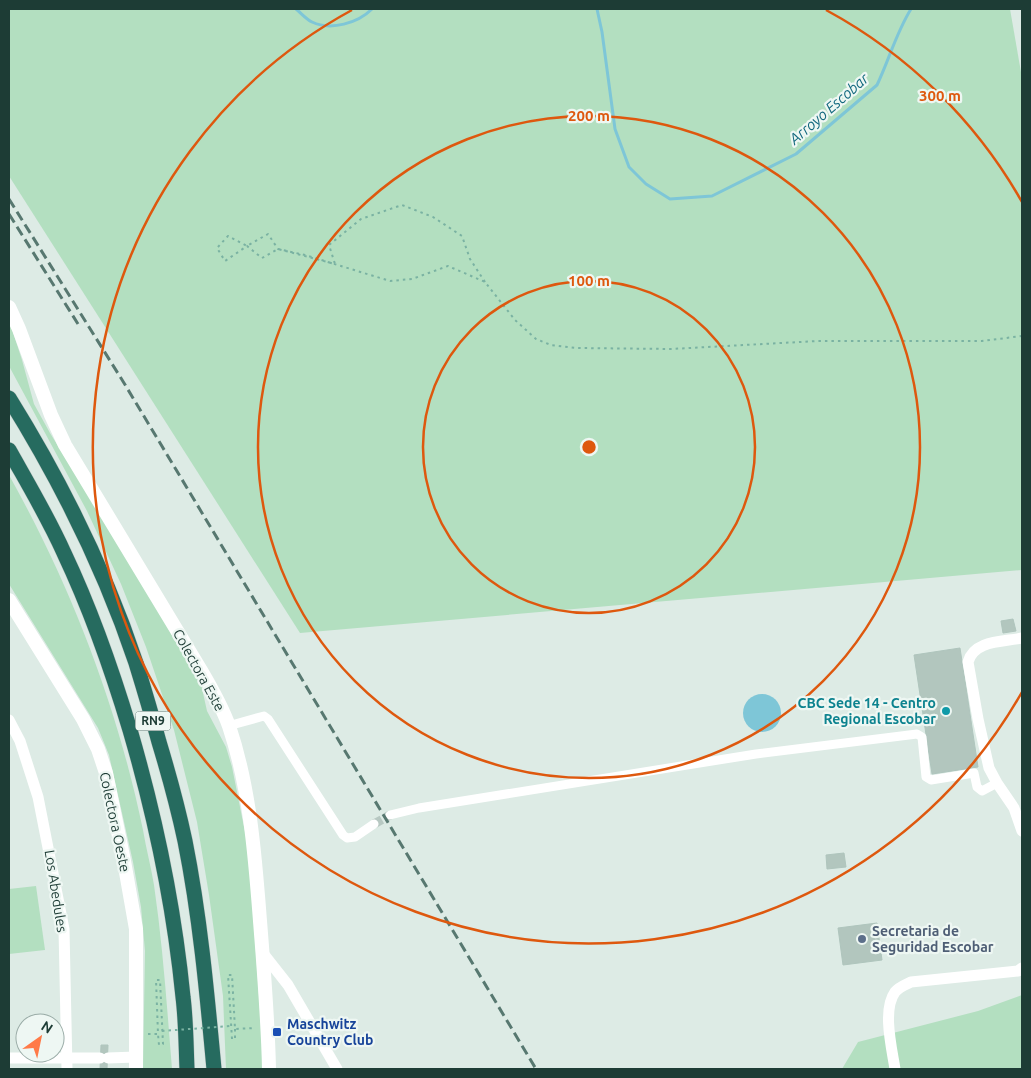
<svg xmlns="http://www.w3.org/2000/svg" width="1031" height="1078" font-family="Ubuntu,sans-serif">
	<rect width="100%" height="100%" fill="#ddebe5"/>
	<!-- green -->
	<g fill="#b3dfc0">
		<polygon points="9,9 1010,9 1022,78 1022,570 300,633 9,176"/>
		<polygon points="9,320 22,360 34,404 50,433 199,675 207,711 226,747 232,767 249,852 264,1069 226,1069 223,996 209,895 197,822 174,730 146,647 121,584 87,511 9,366"/>
		<path d="M9 475C71 586 117 705 143 830 146 848 151 867 154 885 163 946 167 1008 172 1069H143L145 951 141 907 133 862 109 755 98 728 9 584Z"/>
		<polygon points="36,886 45,950 9,954 9,889"/>
		<polygon points="1022,995 1022,1069 842,1069 858,1042 978,1011"/>
	</g>
	<!-- water -->
	<circle fill="#7ec6d7" cx="762" cy="713" r="19"/>
	<g fill="none" stroke-linecap="round" stroke-linejoin="round">
		<!-- stream -->
		<g stroke="#7ec6d7" stroke-width="3">
			<path d="M296 9C301 13 306 19 312 22 331 31 358 23 372 9"/>
			<path d="M597 9 602 32 615 129 629 167 646 184 670 199 712 196 796 154 877 85C889 60 896 33 911 9"/>
		</g>
	</g>
	<!-- building -->
	<g fill="#b2c6be" stroke="#afc5bd">
		<polygon points="1013,619 1016,631 1003,633 1001,621"/>
		<polygon points="960,648 978,767 932,774 914,655"/>
		<polygon points="844,853 846,867 827,869 826,855"/>
		<polygon points="877,923 882,960 843,965 838,928"/>
		<polygon points="101,1045 108,1045 107,1069 100,1069"/>
	</g>
	<g fill="none" stroke-linecap="round" stroke-linejoin="round">
		<!-- pedestrian-tunnel -->
		<polyline stroke="#b7c8c2" stroke-width="9" stroke-dasharray="9 4.5" stroke-linecap="butt" points="374,824 390,815"/>
		<!-- motorway casing -->
		<g stroke="#c0c8c6" stroke-width="16">
			<g id="motorway">
				<path d="M9 398C60 480 105 570 136 663 144 689 152 716 159 742 169 775 178 808 185 841 200 916 207 993 214 1069"/>
				<path d="M9 450C28 484 48 517 64 553 91 610 112 670 130 730 156 819 174 906 183 997 186 1021 186 1045 187 1069"/>
			</g>
		</g>
		<!-- path -->
		<g stroke="#7ab2a2" stroke-width="2" stroke-dasharray="2.5 4" stroke-linecap="butt">
			<polyline points="485,282 470,259 462,236 433,217 402,205 361,219 329,245 335,264 278,249 262,258 247,246 225,261 217,248 228,236 247,246 268,234 278,249 305,255 390,281 412,279 448,266 485,282 515,320 536,339 551,345 576,348 671,349 818,341 982,341 1022,336"/>
			<polyline points="235,1029 235,1039 232,1039 228,975 232,975 235,1029 255,1028"/>
			<polyline points="148,1034 158,1034 156,980 160,980 163,1044 159,1045 158,1034"/>
		</g>
		<!-- pedestrian -->
		<g stroke="#fff" stroke-width="9">
			<polyline points="228,726 264,716 268,719 343,835 347,838 355,837 374,824"/>
			<polyline points="390,815 419,808 756,754 917,734 922,737 926,777 931,780 974,773 977,787 982,791 997,783"/>
		</g>
		<!-- minor -->
		<g stroke="#fff" stroke-width="11">
			<path d="M1022 638C1003 642 974 640 968 662L978 719 989 768 997 783 1014 808 1022 831"/>
			<polyline points="9,720 20,741 38,797 64,929 67,1069"/>
			<polyline points="262,952 288,985 337,1069"/>
			<polyline points="9,1058 100,1058"/>
			<polyline points="108,1058 136,1057"/>
			<path d="M895 1069C892 1049 882 1010 895 992 899 987 905 985 911 982L1018 971 1022 968"/>
		</g>
		<!-- tertiary -->
		<g stroke="#fff" stroke-width="14">
			<path d="M9 307 19 329 51 415 65 445 202 672C212 689 222 707 229 726 250 788 255 856 260 921 264 971 268 1020 269 1069"/>
			<polyline points="9,600 83,719 98,749 106,773 124,861 136,929 136,1069"/>
		</g>
		<!-- motorway -->
		<use href="#motorway" stroke="#266b5f" stroke-width="15"/>
		<!-- rail -->
		<g stroke="#577870" stroke-width="3" stroke-dasharray="10 5" stroke-linecap="butt">
			<polyline points="9,199 124,383 536,1069"/>
			<polyline points="9,214 78,324"/>
		</g>
		<!-- path-bridge -->
		<polyline stroke="#7ab2a2" stroke-width="2" stroke-dasharray="2.5 4" stroke-linecap="butt" points="162,1031 231,1026"/>
	</g>
	<!-- distance rings -->
	<g fill="none" stroke="#de580e" stroke-width="2.5">
		<circle cx="589" cy="447" r="166"/>
		<circle cx="589" cy="447" r="331"/>
		<path d="M1022 692A497 497 0 1 1 352 10M826 10A497 497 0 0 1 1022 202"/>
	</g>
	<!-- markers -->
	<circle fill="#0f9aa8" stroke="#eef7f3" stroke-width="2" cx="946" cy="711" r="5"/>
	<circle fill="#5c6f8a" stroke="#eef7f3" stroke-width="2" cx="862" cy="939" r="5"/>
	<rect fill="#1a4fb4" stroke="#eef7f3" stroke-width="2" x="272" y="1027" width="10" height="10" rx="2.5"/>
	<g text-anchor="middle" stroke-width="4.5" stroke-linejoin="round" paint-order="stroke">
		<!-- shield labels -->
		<rect fill="#eef7f3" stroke="#5c746e" stroke-width="1" x="135.5" y="711.5" width="35" height="19" rx="4"/>
		<g font-size="12" font-weight="bold" fill="#1d3c35">
			<text x="153" y="725">RN9</text>
		</g>
		<!-- street labels -->
		<g font-size="14" fill="#1d3c35" stroke="#eef7f3">
			<text transform="translate(199 670) rotate(61)" y="5">Colectora Este</text>
			<text transform="translate(115 822) rotate(78)" y="5">Colectora Oeste</text>
			<text transform="translate(56 891) rotate(81)" y="5">Los Abedules</text>
		</g>
		<!-- culture labels -->
		<g font-size="14" font-weight="bold" fill="#0d838f" stroke="#eef7f3" text-anchor="end">
			<text x="936" y="708">CBC Sede 14 - Centro<tspan x="936" dy="16">Regional Escobar</tspan></text>
		</g>
		<!-- service labels -->
		<g font-size="14" font-weight="bold" fill="#4e5e75" stroke="#eef7f3" text-anchor="start">
			<text x="872" y="936">Secretaria de<tspan x="872" dy="16">Seguridad Escobar</tspan></text>
		</g>
		<!-- transit labels -->
		<g font-size="14" font-weight="bold" fill="#164399" stroke="#eef7f3" text-anchor="start">
			<text x="287" y="1029">Maschwitz<tspan x="287" dy="16">Country Club</tspan></text>
		</g>
		<!-- water labels -->
		<g font-size="15" font-style="italic" fill="#12687e" stroke="#eef7f3">
			<text transform="translate(829 109) rotate(-41)" y="5">Arroyo Escobar</text>
		</g>
	</g>
	<circle cx="589" cy="447" r="8" fill="#de580e" stroke="#eef7f3" stroke-width="2.5"/>
	<g font-size="15" text-anchor="middle" font-weight="bold" fill="#de580e" stroke="#eef7f3" stroke-width="4.5" stroke-linejoin="round" paint-order="stroke">
		<text x="940" y="101">300 m</text>
		<text x="589" y="121">200 m</text>
		<text x="589" y="286">100 m</text>
	</g>
	<!-- border -->
	<rect width="1031" height="1078" fill="none" stroke="#1d3c35" stroke-width="20"/>
	<!-- north arrow -->
	<g transform="translate(40 1038) rotate(33)"><circle r="24" fill="#eef7f3" stroke="#9aaca7"/>
	<path d="M0-4L9 19L0 12L-9 19Z" fill="#ff7a47"/>
	<text y="-8" font-size="14" font-weight="bold" text-anchor="middle" fill="#1d3c35">N</text>
	</g>
</svg>
